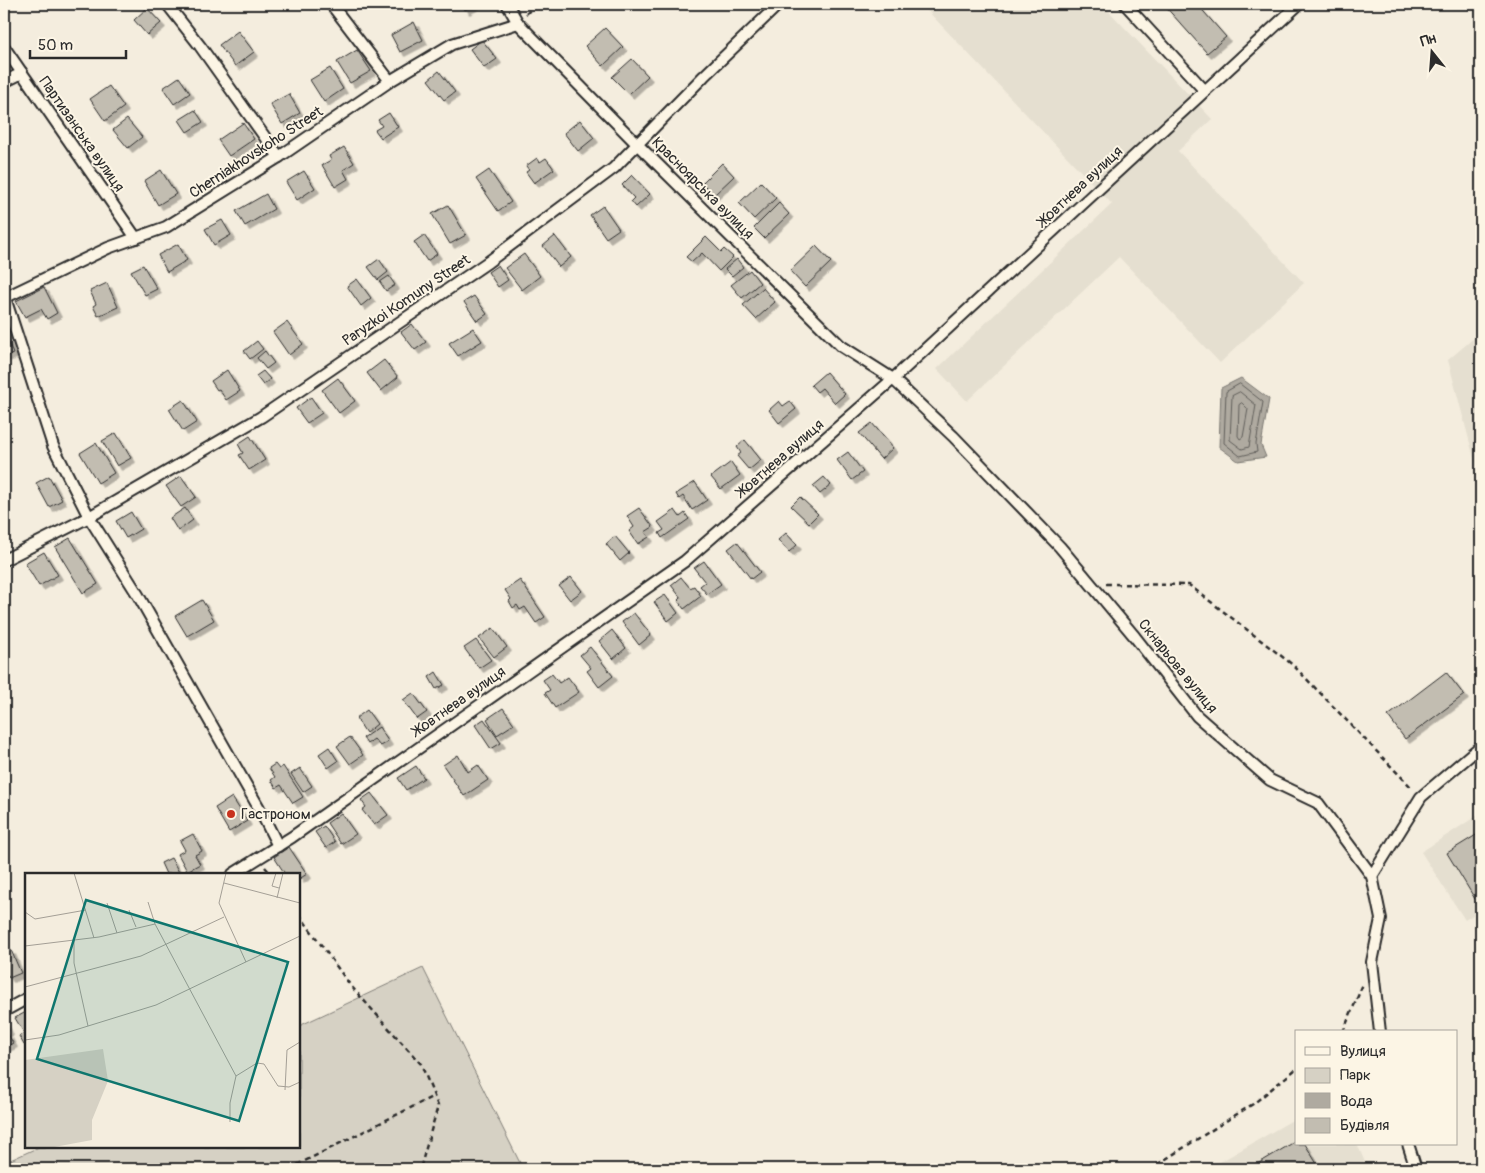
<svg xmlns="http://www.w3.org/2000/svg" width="1485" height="1173" font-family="Pangolin,sans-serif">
	<defs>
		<filter id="shadow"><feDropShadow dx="4.5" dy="4.5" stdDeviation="0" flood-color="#0004"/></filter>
	</defs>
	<rect width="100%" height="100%" fill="#f4edde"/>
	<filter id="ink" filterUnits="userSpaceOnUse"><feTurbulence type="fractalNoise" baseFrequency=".02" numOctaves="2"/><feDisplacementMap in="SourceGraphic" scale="10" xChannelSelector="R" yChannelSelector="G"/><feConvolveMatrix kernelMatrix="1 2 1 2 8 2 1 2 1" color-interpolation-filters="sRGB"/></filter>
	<g filter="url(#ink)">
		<!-- built -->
		<g fill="#e5dfd0">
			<polygon points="921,4 1102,4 1212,119 1178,151 1304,283 1220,363 1119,257 967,401 937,369 1112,204"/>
			<polygon points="1481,332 1481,485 1448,360"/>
			<polygon points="1481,813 1481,910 1465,920 1421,852"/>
			<polygon points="1296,1118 1296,1144 1357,1144 1368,1169 1208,1169"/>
		</g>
		<!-- green -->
		<polygon fill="#d6d1c4" stroke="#807e78" points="423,968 523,1169 4,1169 4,1163 39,1147 299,1147 299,1026"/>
		<!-- water -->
		<polygon fill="#afaaa0" stroke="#7a7771" points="1241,378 1269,399 1261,445 1266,457 1238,461 1219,447 1221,388"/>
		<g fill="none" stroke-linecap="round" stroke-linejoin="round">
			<!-- shore -->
			<g stroke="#605e5a" stroke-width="1">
				<polygon points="1240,384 1263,402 1256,444 1257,452 1240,456 1224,443 1226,392"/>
				<polygon points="1240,392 1256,405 1249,447 1242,449 1230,440 1232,396"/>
				<polygon points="1242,403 1248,409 1243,437 1240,439 1238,436 1239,405"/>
			</g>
		</g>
		<!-- building -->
		<g fill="#c2bdb1" stroke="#2b2b2b" filter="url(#shadow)">
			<polygon points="462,4 476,4 465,10"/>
			<polygon points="1163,4 1197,4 1226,37 1207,53"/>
			<polygon points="147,8 161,23 147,35 134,20"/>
			<polygon points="414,22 423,40 400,52 391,35"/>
			<polygon points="605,28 623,47 603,66 585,46"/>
			<polygon points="238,31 254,52 235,66 219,45"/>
			<polygon points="482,40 497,59 484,68 470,49"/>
			<polygon points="357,50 371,71 350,83 337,62"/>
			<polygon points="632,59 648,76 629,94 612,77"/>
			<polygon points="330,68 343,89 324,102 310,80"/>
			<polygon points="439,71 455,92 444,100 428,80"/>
			<polygon points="179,77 190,93 174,104 163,88"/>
			<polygon points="109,86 124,107 105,121 90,99"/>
			<polygon points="289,94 300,113 282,124 270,104"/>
			<polygon points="195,110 203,122 187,132 179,120"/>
			<polygon points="389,113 398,127 381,138 375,130 382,126 378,120"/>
			<polygon points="127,119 142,137 128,148 113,130"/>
			<polygon points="580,120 594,138 578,151 564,133"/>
			<polygon points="243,123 254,139 229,156 218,140"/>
			<polygon points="344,147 354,163 343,170 348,179 335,187 322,165 331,160 329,156"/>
			<polygon points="537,158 540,162 546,158 554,169 534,183 526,172 529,170 526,166"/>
			<polygon points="722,163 734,176 714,195 702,183"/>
			<polygon points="161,170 176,194 158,205 144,181"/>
			<polygon points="489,170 511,202 498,211 476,179"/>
			<polygon points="304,171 315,188 297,200 286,182"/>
			<polygon points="632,175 650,194 636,207 631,201 634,198 622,185"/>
			<polygon points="761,182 776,198 754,219 739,203"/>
			<polygon points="266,194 274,209 245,226 236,211"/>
			<polygon points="779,203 789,214 764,238 754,228"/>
			<polygon points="448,205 466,235 450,244 432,214"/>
			<polygon points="603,206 619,229 606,238 590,215"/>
			<polygon points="222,220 231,235 214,245 205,229"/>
			<polygon points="424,235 437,254 427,261 414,242"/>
			<polygon points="555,236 571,257 559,267 543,246"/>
			<polygon points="706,237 721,252 724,249 733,257 719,271 702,253 692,262 686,257"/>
			<polygon points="178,244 187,260 167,272 158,255"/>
			<polygon points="816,246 831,262 805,287 790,271"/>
			<polygon points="524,254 540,276 522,290 505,268"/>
			<polygon points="379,259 388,272 378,280 368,267"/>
			<polygon points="737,259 743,267 732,276 725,269"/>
			<polygon points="143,265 157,289 145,295 131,271"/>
			<polygon points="498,265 508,280 498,287 488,272"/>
			<polygon points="750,270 760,283 742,298 731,285"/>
			<polygon points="389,276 395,285 386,291 380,282"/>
			<polygon points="357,279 371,298 361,306 347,286"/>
			<polygon points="107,283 118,307 98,316 93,306 96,304 90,291"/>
			<polygon points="44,287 57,313 47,319 41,309 25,317 16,301"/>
			<polygon points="763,288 775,302 756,319 743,305"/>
			<polygon points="474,296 487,314 477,321 464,302"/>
			<polygon points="287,322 303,344 289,355 273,332"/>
			<polygon points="412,324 426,342 415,350 401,332"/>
			<polygon points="473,328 482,341 458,356 449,343"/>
			<polygon points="4,330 13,354 4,357"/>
			<polygon points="257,341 263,349 250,359 244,351"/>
			<polygon points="265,351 274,363 266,369 257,358"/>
			<polygon points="384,360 398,377 381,391 367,373"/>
			<polygon points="227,370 240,391 226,400 219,389 217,390 211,381"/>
			<polygon points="263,371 270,379 263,385 256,376"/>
			<polygon points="826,372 845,394 835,403 822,388 817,392 811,385"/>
			<polygon points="338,378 355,401 339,413 322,390"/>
			<polygon points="311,397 322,413 307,423 296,408"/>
			<polygon points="183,400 197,422 183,431 169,409"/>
			<polygon points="779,401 783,406 790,401 796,409 779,423 769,410"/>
			<polygon points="872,423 893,448 881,459 859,433"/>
			<polygon points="116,433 131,458 117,466 102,441"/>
			<polygon points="250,436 265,460 249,470 239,455 243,453 238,444"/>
			<polygon points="745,440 761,460 749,470 737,456 741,453 737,447"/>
			<polygon points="96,443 114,473 98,483 80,453"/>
			<polygon points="848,452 863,472 852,480 837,460"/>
			<polygon points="731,462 740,475 721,489 711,477"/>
			<polygon points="49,476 62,500 49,507 36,483"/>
			<polygon points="181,476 196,497 181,507 166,486"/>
			<polygon points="824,477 831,485 820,494 813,486"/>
			<polygon points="695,482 707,500 692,510 683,496 679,499 676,494"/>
			<polygon points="800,497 818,514 809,523 791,506"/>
			<polygon points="185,508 193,520 178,531 170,518"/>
			<polygon points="639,508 653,527 645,532 649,537 638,544 629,531 634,527 627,516"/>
			<polygon points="675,510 680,517 685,513 689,519 662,538 659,533 664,530 658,522"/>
			<polygon points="131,512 141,529 126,538 116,521"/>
			<polygon points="786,533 797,545 789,552 778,540"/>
			<polygon points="615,536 629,553 620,561 606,544"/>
			<polygon points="70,538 98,584 83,593 55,547"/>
			<polygon points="737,542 760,572 751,579 728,549"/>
			<polygon points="44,552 58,575 39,586 25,563"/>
			<polygon points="704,561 721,584 707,594 700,586 705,582 694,568"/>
			<polygon points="571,577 582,591 570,600 559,586"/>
			<polygon points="681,577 690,588 694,586 701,596 684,609 678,601 681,598 671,585"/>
			<polygon points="520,580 545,617 536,623 525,607 520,610 517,605 513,608 509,601 511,599 505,590"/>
			<polygon points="665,595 678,613 668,621 654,602"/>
			<polygon points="202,600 214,620 187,636 175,616"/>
			<polygon points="634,613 651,635 639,645 622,622"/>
			<polygon points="493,628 507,647 494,657 479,638"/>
			<polygon points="612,630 626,648 613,659 599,641"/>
			<polygon points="476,640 491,660 479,668 464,648"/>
			<polygon points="590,647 613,676 599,687 587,671 591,668 580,655"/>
			<polygon points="436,672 444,685 436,689 429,677"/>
			<polygon points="1446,672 1464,695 1405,739 1388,716"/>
			<polygon points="552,674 559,683 568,677 579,692 555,708 545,693 550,690 543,680"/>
			<polygon points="413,693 427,712 417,719 403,700"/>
			<polygon points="503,708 514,724 497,735 487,719"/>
			<polygon points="367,710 377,724 366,733 356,718"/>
			<polygon points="484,719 501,743 491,749 475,725"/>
			<polygon points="379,727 388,741 380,746 374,739 367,744 363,738"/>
			<polygon points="350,737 363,755 350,764 337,746"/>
			<polygon points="329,747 338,761 328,768 319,754"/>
			<polygon points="458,755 468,772 478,765 488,780 464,796 443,765"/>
			<polygon points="275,764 279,769 283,766 303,797 293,803 281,785 276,788 271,780 275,777 269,768"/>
			<polygon points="416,766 424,778 406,790 398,778"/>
			<polygon points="300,768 312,786 303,792 291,774"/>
			<polygon points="371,793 388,815 374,825 362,810 366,807 361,800"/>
			<polygon points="232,797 247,821 229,832 215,808"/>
			<polygon points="341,813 356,834 341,844 327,823"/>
			<polygon points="324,826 335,842 326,848 315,832"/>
			<polygon points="1481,832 1481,895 1475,899 1447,853"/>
			<polygon points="193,834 202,851 195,855 200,864 187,871 178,854 185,850 180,841"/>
			<polygon points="289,847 307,874 299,879 299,874 285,874 274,857"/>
			<polygon points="171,858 180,874 166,874 161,863"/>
			<polygon points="11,950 21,973 9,978 4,970 4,953"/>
			<polygon points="26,1012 26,1044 24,1045 19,1036 24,1033 15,1018"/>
			<polygon points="4,1019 9,1031 4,1033"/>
			<polygon points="8,1034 13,1043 4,1048 4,1036"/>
			<polygon points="1296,1141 1296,1144 1305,1144 1320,1169 1249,1169"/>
		</g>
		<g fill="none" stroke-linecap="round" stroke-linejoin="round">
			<!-- minor casing -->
			<g stroke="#2b2b2b" stroke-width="14">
				<g id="minor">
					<polyline points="167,4 200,46 279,157"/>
					<polyline points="331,4 390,81"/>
					<polyline points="507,4 518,23 638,145 841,346 893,379 953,436 1060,547 1135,637 1197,716 1270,780 1318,803 1372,876 1421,797 1481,746"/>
					<polyline points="1125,4 1205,91"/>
					<polyline points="4,47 136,238"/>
					<polyline points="4,82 22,73"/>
					<polyline points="4,298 108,248 166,227 279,157 390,81 452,44 518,23"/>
					<polyline points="5,298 53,446 89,517 138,595 259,808 278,846"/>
					<polyline points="4,560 89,517 261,417 488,262 614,168 704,76 779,4"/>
					<polyline points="233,874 292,837 685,561 893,379 1299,4"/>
					<polyline points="1372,876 1381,919 1372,962 1380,1032"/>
					<polyline points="4,1011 26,999"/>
					<polyline points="1408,1144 1416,1169"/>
				</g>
			</g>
			<!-- path -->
			<g stroke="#2b2b2b" stroke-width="2.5" stroke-dasharray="5 4" stroke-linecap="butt">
				<polyline points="526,14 537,4"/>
				<polyline points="1106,584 1189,585 1293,665 1413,789"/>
				<polyline points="265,867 271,874"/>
				<polyline points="299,914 350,985 421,1064 438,1106 420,1169"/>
				<polyline points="1343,1032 1363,984"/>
				<polyline points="289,1169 434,1096"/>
				<polyline points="1150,1169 1253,1104 1296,1069"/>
			</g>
			<!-- minor -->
			<use href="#minor" stroke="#fcf5e5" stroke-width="10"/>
		</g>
	</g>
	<!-- markers -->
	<circle fill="#c8321e" stroke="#fcf5e5" stroke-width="2" cx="231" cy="814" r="5"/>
	<g text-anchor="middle" stroke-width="4" stroke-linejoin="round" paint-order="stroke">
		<!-- street labels -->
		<g font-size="15" fill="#2b2b2b" stroke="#fcf5e5">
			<text transform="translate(82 134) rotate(55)" y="5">Партизанська вулиця</text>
			<text transform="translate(256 152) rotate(-33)" y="5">Cherniakhovskoho Street</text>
			<text transform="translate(1080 186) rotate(-43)" y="5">Жовтнева вулиця</text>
			<text transform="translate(703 188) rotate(45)" y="5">Красноярська вулиця</text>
			<text transform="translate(406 300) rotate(-34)" y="5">Paryzkoi Komuny Street</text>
			<text transform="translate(780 458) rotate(-41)" y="5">Жовтнева вулиця</text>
			<text transform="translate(1178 666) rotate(51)" y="5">Скнарьова вулиця</text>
			<text transform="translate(459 701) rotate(-35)" y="5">Жовтнева вулиця</text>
		</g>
		<!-- poi labels -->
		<g font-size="15" fill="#2b2b2b" stroke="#fcf5e5" text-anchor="start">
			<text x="241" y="819">Гастроном</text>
		</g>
	</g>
	<!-- overview -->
	<g transform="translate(25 873)">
		<rect width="275" height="275" fill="#f4edde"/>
		<path d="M78 176 83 208 67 247V267L24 275H0V187Z" fill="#d6d1c4"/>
		<path fill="none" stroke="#a49f96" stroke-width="1" d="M49 0 69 65M201 0 194 30 221 89M251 0 247 13 254 15M199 10 275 30M252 25 258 0M123 29 130 51 211 203 232 190 239 191 253 213 264 214 275 209M82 30 92 60M104 37 111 54M0 39 10 46 61 37M49 67V90L63 153M0 73 74 64 130 51M0 114 116 83 199 44M0 167 34 162 131 132 275 63M260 217 262 177 275 169M205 249V230L211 203"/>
		<path fill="#0f766e" fill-opacity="0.15" stroke="#0f766e" stroke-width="2.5" d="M61 27 263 89 214 248 12 186Z"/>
		<rect width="275" height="275" fill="none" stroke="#2b2b2b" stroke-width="2.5"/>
	</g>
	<!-- margin -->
	<rect width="1485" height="1173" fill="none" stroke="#fcf5e5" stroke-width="20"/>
	<rect x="10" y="10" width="1465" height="1153" fill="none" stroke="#2b2b2b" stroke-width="2" filter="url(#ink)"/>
	<!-- legend -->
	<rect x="1295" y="1030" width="162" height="115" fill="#fcf5e5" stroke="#a8a49b"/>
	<rect x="1305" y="1047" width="25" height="8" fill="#fcf5e5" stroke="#a8a49b"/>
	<text x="1340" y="1056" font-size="15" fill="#2b2b2b">Вулиця</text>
	<rect x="1305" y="1068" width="25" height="15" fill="#d6d1c4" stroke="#a8a49b"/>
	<text x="1340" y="1080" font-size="15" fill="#2b2b2b">Парк</text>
	<rect x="1305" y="1093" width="25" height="15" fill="#afaaa0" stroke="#a8a49b"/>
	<text x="1340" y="1106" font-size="15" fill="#2b2b2b">Вода</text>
	<rect x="1305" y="1118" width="25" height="15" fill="#c2bdb1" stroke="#a8a49b"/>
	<text x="1340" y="1130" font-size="15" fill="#2b2b2b">Будівля</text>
	<!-- north arrow -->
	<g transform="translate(1432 52) rotate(343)" stroke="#fcf5e5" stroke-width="4" paint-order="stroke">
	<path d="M0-4L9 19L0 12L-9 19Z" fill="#2b2b2b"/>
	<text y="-8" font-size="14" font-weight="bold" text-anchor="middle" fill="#2b2b2b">Пн</text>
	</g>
	<!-- scale -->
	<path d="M30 50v8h96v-8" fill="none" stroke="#2b2b2b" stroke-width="2.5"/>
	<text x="38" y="50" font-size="15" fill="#2b2b2b" stroke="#fcf5e5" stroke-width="4" paint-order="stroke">50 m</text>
</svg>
